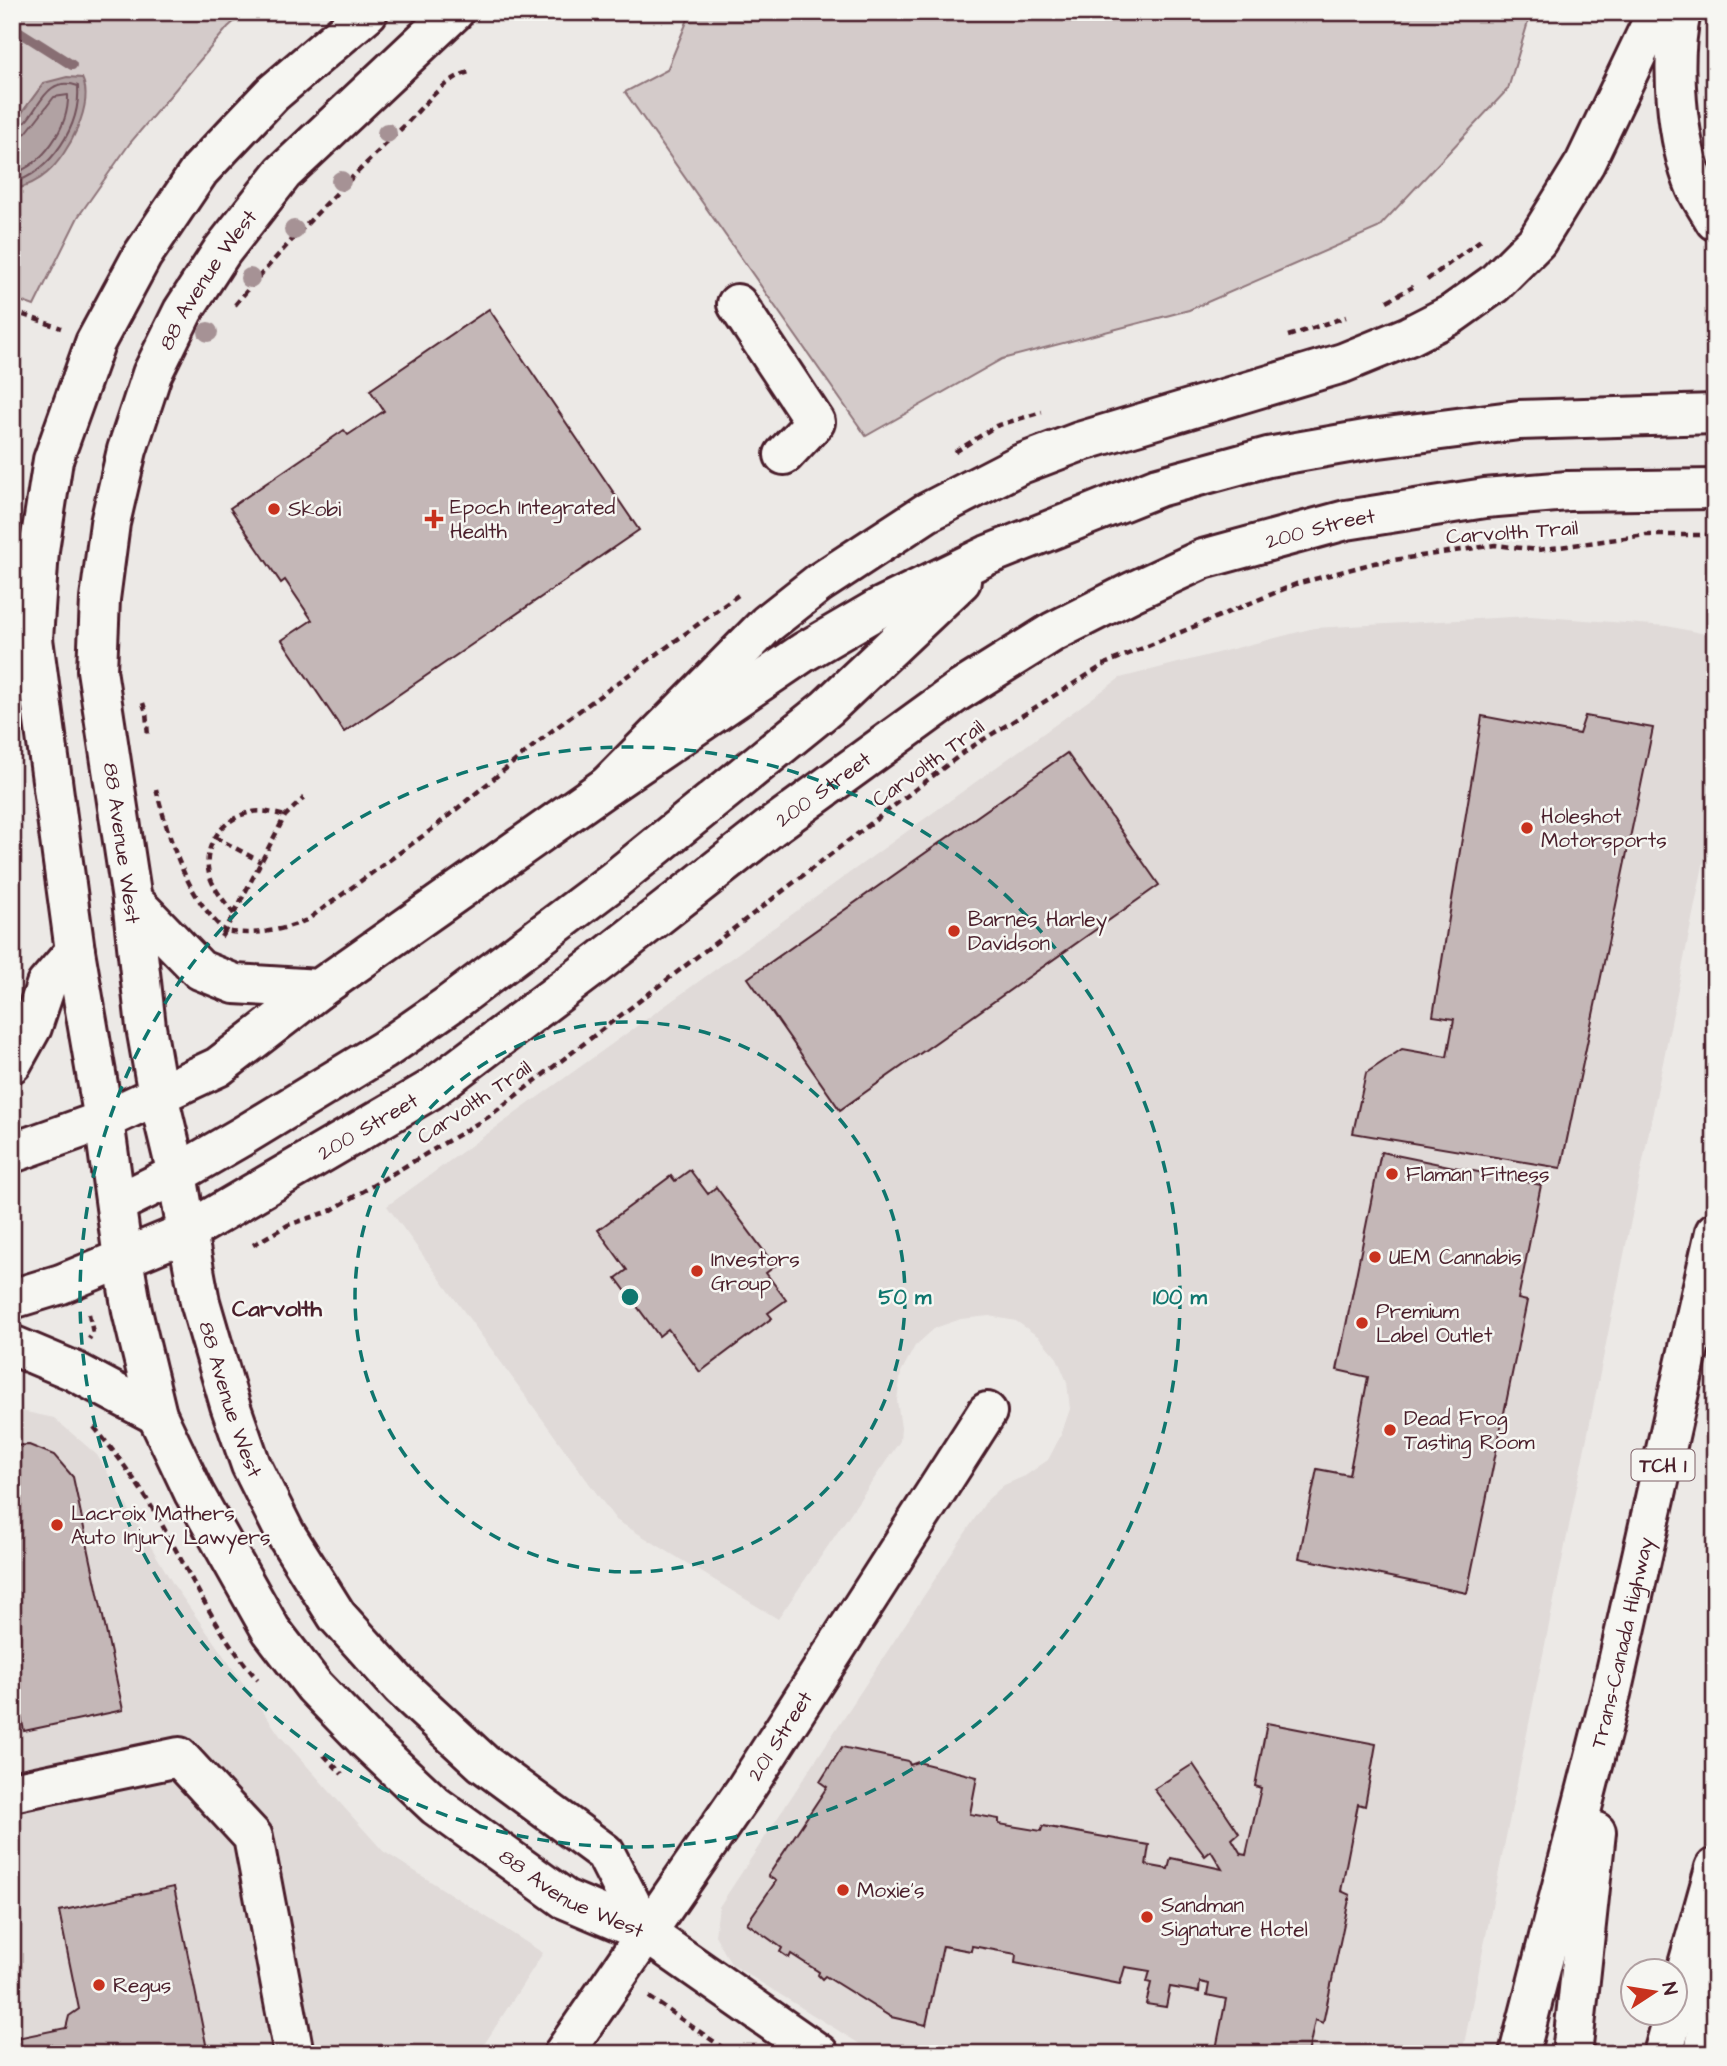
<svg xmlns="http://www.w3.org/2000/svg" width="1727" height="2066" font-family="'Architects Daughter',sans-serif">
	<rect width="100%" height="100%" fill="#ece9e6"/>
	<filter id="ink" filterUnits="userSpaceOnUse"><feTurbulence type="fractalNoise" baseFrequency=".0143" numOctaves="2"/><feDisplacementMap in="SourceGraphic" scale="14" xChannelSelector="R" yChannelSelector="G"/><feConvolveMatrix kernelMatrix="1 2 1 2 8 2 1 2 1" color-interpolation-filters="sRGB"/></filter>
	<g filter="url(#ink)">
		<!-- built -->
		<g fill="#e0dad8">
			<polygon points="1530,616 1667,626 1715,636 1715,806 1462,2054 876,2054 731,1964 715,1935 719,1907 987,1500 1004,1485 1025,1476 1048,1460 1061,1435 1070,1409 1067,1382 1057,1358 1039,1337 1016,1321 989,1316 961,1319 935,1328 915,1346 901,1372 897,1400 901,1428 900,1441 778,1619 616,1520 387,1206 1120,678 1314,628"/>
			<polygon points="12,1409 54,1418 97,1455 173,1584 281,1737 383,1851 543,1953 478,2054 12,2054"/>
		</g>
		<!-- green -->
		<g fill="#d4cbca" stroke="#8f757a" stroke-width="2">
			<polygon points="12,12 245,12 228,27 130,143 78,217 34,306 12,298 12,190 27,186 44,83 12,126"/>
			<polygon points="691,12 1531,12 1508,89 1378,228 1189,310 1002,359 866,436 625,92 667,70"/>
		</g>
		<!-- water -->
		<path fill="#b1a2a3" stroke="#886e73" stroke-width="2" d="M67 77 82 78C95 104 68 155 47 173 37 182 25 187 12 190V126L44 83Z"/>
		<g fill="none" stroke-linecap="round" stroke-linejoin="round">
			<!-- shore -->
			<g stroke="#73535b" stroke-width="2">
				<path d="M12 129C38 126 39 72 78 86 81 126 51 172 12 183"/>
				<path d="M12 138 26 133 54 97 68 95C69 127 43 165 12 174"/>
			</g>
			<!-- stream -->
			<polyline stroke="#886e73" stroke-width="10" points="12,27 72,65"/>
		</g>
		<!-- building -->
		<g fill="#c4b7b7" stroke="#4a1f2b" stroke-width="2">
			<polygon points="489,309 639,530 344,732 282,640 312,620 285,580 281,583 230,508 344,430 348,435 384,411 370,390"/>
			<polygon points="1482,716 1579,734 1585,716 1653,728 1561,1168 1353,1133 1366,1073 1402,1049 1447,1057 1454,1019 1433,1016"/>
			<polygon points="1067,753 1159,885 840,1110 748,978"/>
			<polygon points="1381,1152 1541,1185 1518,1299 1527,1301 1467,1593 1299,1558 1317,1469 1349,1475 1368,1377 1337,1370"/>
			<polygon points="690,1170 708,1194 716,1187 775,1266 766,1273 786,1300 768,1313 772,1318 700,1372 668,1329 659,1336 616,1278 627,1270 598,1230 671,1176 675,1181"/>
			<polygon points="29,1445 54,1455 73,1477 123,1710 24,1731 12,1672 12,1446"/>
			<polygon points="1267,1723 1376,1744 1365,1806 1358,1804 1341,1891 1350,1895 1323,2023 1315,2020 1308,2054 1215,2054 1226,1999 1207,1995 1209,1984 1200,1982 1199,1992 1170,1987 1166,2007 1146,2004 1151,1983 1147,1982 1150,1971 1125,1967 1120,1984 1015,1963 1016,1954 972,1946 971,1951 943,1946 926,2025 891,2017 825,1976 822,1979 818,1975 819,1972 791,1954 789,1958 780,1952 782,1948 747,1923 776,1881 768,1876 827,1787 820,1782 842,1747 908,1761 910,1765 918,1762 977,1777 970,1814 999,1819 999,1824 1041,1831 1043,1826 1149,1845 1146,1865 1168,1869 1171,1858 1222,1869 1211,1851 1205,1856 1154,1789 1193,1764 1239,1833 1232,1839 1241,1854 1246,1855 1261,1788 1255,1786"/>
			<polygon points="174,1887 208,2054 12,2054 12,2039 66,2028 69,2016 79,2009 59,1911"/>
		</g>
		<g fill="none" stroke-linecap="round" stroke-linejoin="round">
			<!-- minor casing -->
			<g stroke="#4a1f2b" stroke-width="44">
				<g id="minor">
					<polyline points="737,304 815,422 784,455"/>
					<path id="s1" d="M187 1232 200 1302 230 1405 251 1465 285 1533 337 1616 401 1687 483 1763 605 1853 646 1933"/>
					<polyline points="12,1792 179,1757 253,1837 294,2054"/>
					<path id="s2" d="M563 2054 745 1790 987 1412"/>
				</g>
			</g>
			<!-- major casing -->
			<g stroke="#4a1f2b" stroke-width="44">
				<g id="major">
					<path id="s3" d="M368 12 272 94 200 170 142 256 95 343 53 460 39 550 33 639 75 951 104 1120 123 1258 132 1311 157 1415 194 1493 271 1630 314 1686 366 1740 436 1806 565 1899 646 1933"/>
					<polyline points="132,900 200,970 235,984 319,989"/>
					<polyline points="12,1063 32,1027 46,985 75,951"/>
					<polyline points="12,1153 104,1120 218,1067 319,989 607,786 804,652 881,607 988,555 1158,487 1268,457 1371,439 1519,420 1715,414"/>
					<polyline points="116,1204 177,1174 241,1137 384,1050 450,1004 612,882 827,708 961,581"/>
					<path id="s4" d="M187 1232 177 1174 158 1095 146 1027 132 900 97 670 100 599 110 523 127 450 152 374 183 311 222 251 283 173 454 12"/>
					<path id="s5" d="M12 1299 61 1284 187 1232 430 1090 602 960 770 828 957 692 1053 632 1132 592 1203 559 1346 520 1485 498 1568 491 1715 489"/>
					<polyline points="12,1345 74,1371 157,1415"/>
				</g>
			</g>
			<!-- highway casing -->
			<g stroke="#4a1f2b" stroke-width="44">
				<g id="highway">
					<path d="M1681 12C1670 61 1676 141 1696 188 1701 199 1709 210 1715 221"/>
					<polyline points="607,786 767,624 819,583 926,513 1021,464 1079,442 1343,363 1409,336 1452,314 1494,284 1537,241 1585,163 1657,12"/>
					<polyline points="646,1933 819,2054"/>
					<path id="s6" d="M1519 2054 1610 1698 1715 1232"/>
					<polyline points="1572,2054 1596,1832"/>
					<polyline points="1663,2054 1715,1868"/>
					<polyline points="1704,2054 1715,1985"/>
				</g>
			</g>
			<!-- path -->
			<g stroke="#4a1f2b" stroke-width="4.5" stroke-dasharray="7 5" stroke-linecap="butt">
				<polyline points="1427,280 1482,239"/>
				<polyline points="1387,301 1413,287"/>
				<path d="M235 305C286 243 343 186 400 130 420 111 441 80 469 72"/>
				<polyline points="12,311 61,328"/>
				<polyline points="1288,336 1346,317"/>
				<polyline points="955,452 996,426 1042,412"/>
				<polyline points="143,703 146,712 148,736"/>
				<path d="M156 789C170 841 185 894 225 931L285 816 304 798"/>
				<polyline points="215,837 261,862"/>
				<path d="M234 914C225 902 215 891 210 877 200 847 223 817 252 812 263 810 274 813 285 816"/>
				<path d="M221 937 225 931C254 936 280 931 307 920L431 830 553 730 741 593"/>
				<polyline points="253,1245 288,1225 330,1211 488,1117 968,749 1107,663 1296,584 1374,563 1495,545 1538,550 1646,535 1715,535"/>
				<polyline points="89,1314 93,1333 89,1339"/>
				<path d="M94 1427C114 1451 132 1475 148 1501 185 1561 211 1627 258 1680"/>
				<polyline points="324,1755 342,1774"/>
				<polyline points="649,1997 732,2054"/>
			</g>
			<!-- minor -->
			<use href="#minor" stroke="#f6f6f2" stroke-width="38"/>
			<!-- major -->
			<use href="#major" stroke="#f6f6f2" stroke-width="38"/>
			<!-- highway -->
			<use href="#highway" stroke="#f6f6f2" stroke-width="38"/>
		</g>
		<!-- trees -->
		<g fill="#a69295">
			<circle cx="387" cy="133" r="10"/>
			<circle cx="341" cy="181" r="10"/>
			<circle cx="294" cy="230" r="10"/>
			<circle cx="250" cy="278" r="10"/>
			<circle cx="208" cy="332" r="10"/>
		</g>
	</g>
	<!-- distance rings -->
	<g fill="none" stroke="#0f766e" stroke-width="3.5" stroke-dasharray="12 9">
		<circle cx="630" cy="1297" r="275"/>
		<circle cx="630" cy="1297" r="550"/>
	</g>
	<!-- markers -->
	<g fill="#c8321e" stroke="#f6f6f2" stroke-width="2.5">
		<circle cx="274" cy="509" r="7"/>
		<path d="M430.5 508.5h7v7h7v7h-7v7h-7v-7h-7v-7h7z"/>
		<circle cx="1527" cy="828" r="7"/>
		<circle cx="954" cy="931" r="7"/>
		<circle cx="1392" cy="1174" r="7"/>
		<circle cx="1375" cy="1257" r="7"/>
		<circle cx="697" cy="1271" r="7"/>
		<circle cx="1362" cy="1323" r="7"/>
		<circle cx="1390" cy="1430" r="7"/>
		<circle cx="57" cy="1525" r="7"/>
		<circle cx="843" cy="1890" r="7"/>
		<circle cx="1147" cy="1917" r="7"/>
		<circle cx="99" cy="1985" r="7"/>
	</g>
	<g text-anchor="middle" stroke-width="5" stroke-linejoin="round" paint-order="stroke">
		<!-- shield labels -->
		<rect fill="#f6f6f2" stroke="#7e6067" stroke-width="2" x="1631.5" y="1449.5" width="63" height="31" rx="5"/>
		<g font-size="19" font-weight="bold" fill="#4a1f2b">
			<text x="1663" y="1472">TCH 1</text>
		</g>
		<!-- street labels -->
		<g font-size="21" fill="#4a1f2b" stroke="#f6f6f2">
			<text dy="7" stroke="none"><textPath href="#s4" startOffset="982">88 Avenue West</textPath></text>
			<text dy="7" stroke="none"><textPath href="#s5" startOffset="1531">200 Street</textPath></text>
			<text transform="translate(1512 532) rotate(-4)" y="7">Carvolth Trail</text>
			<text transform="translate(928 763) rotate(-36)" y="7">Carvolth Trail</text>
			<text dy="7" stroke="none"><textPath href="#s5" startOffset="964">200 Street</textPath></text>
			<text transform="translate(122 843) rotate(82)" y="7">88 Avenue West</text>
			<text transform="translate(474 1102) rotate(-34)" y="7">Carvolth Trail</text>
			<text dy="7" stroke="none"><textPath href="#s5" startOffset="397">200 Street</textPath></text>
			<text dy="7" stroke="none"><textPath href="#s1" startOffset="173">88 Avenue West</textPath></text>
			<text dy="7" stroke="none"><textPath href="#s6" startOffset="424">Trans-Canada Highway</textPath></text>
			<text dy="7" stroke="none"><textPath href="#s2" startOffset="385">201 Street</textPath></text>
			<text dy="7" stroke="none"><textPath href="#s3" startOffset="2172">88 Avenue West</textPath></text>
		</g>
		<!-- poi labels -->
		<g font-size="21" fill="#4a1f2b" stroke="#f6f6f2" text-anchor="start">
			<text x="450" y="514">Epoch Integrated<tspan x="450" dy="24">Health</tspan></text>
			<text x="288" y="516">Skobi</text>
			<text x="1541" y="823">Holeshot<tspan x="1541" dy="24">Motorsports</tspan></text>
			<text x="968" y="926">Barnes Harley<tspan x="968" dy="24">Davidson</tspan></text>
			<text x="1406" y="1181">Flaman Fitness</text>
			<text x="1389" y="1264">UEM Cannabis</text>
			<text x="711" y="1266">Investors<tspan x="711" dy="24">Group</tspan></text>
			<text x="1376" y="1318">Premium<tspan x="1376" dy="24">Label Outlet</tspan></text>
			<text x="1404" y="1425">Dead Frog<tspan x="1404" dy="24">Tasting Room</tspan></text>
			<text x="71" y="1520">Lacroix Mathers<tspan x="71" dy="24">Auto Injury Lawyers</tspan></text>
			<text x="857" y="1897">Moxie's</text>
			<text x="1161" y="1912">Sandman<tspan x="1161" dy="24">Signature Hotel</tspan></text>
			<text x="113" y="1992">Regus</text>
		</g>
		<!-- neighbourhood labels -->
		<g font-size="23" font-weight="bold" fill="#4a1f2b" stroke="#f6f6f2">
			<text x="277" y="1316">Carvolth</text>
		</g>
	</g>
	<circle cx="630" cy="1297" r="10" fill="#0f766e" stroke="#f6f6f2" stroke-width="3.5"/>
	<g font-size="21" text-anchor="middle" font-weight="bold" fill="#0f766e" stroke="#f6f6f2" stroke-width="5" stroke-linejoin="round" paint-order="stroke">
		<text x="905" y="1304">50 m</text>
		<text x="1180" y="1304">100 m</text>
	</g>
	<!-- margin -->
	<rect width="1727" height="2066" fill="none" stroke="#f6f6f2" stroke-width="42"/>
	<rect x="21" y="21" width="1685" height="2024" fill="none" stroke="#4a1f2b" stroke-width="2.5" filter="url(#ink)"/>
	<!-- north arrow -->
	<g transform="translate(1654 1992) rotate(78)"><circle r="33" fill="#f6f6f2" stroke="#b1a0a2" stroke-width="2"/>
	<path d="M0-5L12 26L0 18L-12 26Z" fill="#c8321e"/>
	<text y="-10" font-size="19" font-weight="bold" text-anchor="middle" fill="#4a1f2b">N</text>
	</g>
</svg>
